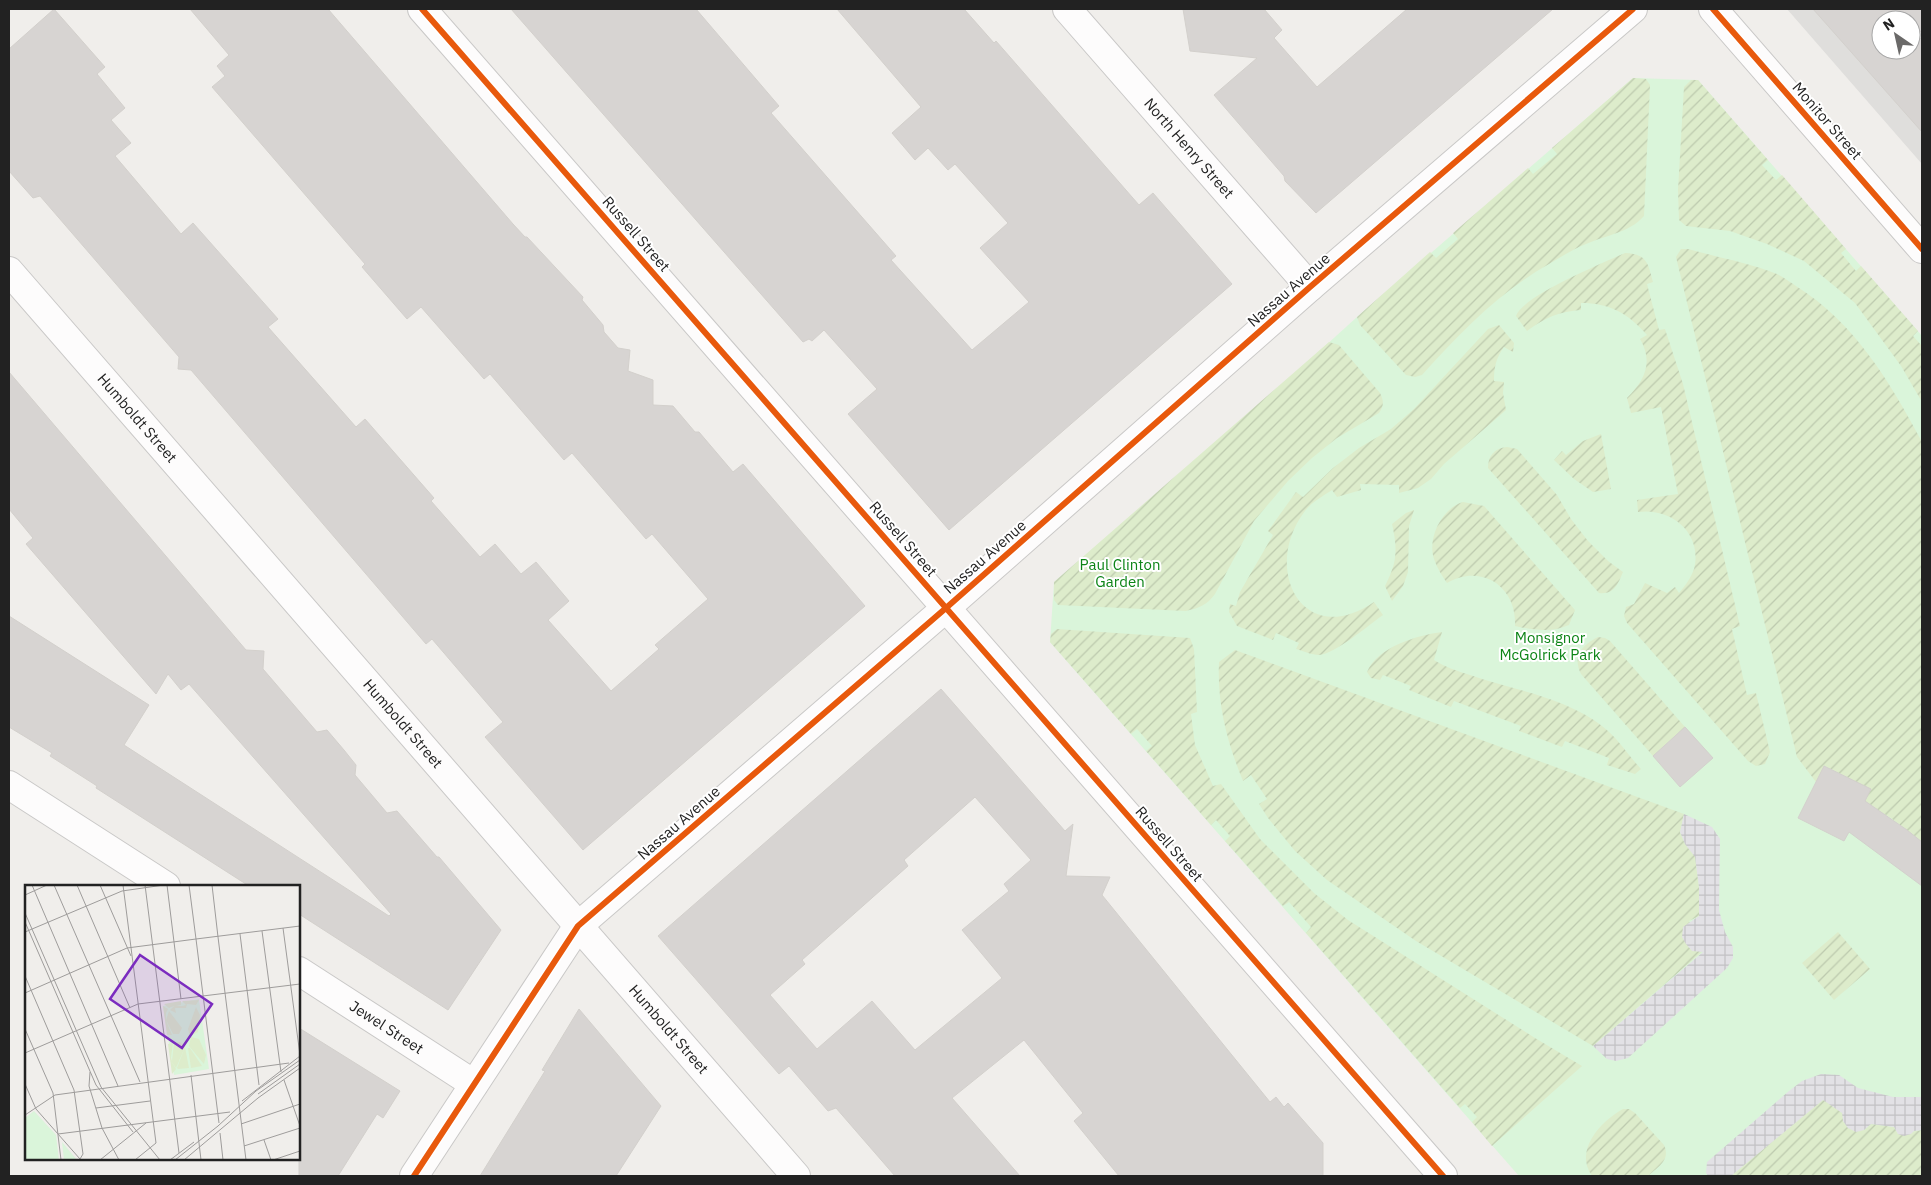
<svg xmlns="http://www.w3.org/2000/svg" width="1931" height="1185" font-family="'IBM Plex Sans',sans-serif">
	<defs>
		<pattern id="garden-furrows" width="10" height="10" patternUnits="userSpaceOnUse" patternTransform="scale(1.25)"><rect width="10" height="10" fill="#ddeccb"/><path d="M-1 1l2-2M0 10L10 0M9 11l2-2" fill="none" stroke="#bdcaae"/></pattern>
		<pattern id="plaza-grid" width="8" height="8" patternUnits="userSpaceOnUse" patternTransform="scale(1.25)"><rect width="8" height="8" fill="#e2e1e5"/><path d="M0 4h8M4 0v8" fill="none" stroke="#c2c1c4"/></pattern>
	</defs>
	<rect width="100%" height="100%" fill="#f0eeeb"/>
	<!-- residential -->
	<path fill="#dfdedc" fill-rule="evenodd" d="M1787 9H1922V164ZM1881 20H1911V50H1881Z"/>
	<!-- park -->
	<polygon fill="#daf5da" points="1633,78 1698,80 1922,336 1922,1176 1519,1176 1050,642 1054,582 1238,424 1241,428 1259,406 1357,317"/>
	<!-- garden -->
	<g fill="url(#garden-furrows)">
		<path d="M1633 78 1646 79 1650 85 1644 216C1629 233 1606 235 1586 244 1573 249 1561 257 1549 264 1499 292 1460 333 1422 375L1415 377 1406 375 1360 325 1357 317 1430 252 1436 258 1458 239 1453 233 1528 168 1533 174 1557 154 1552 148Z"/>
		<polygon points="1691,80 1698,80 1768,160 1762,165 1776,180 1782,175 1846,249 1841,253 1856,271 1861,266 1918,331 1913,336 1922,346 1922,402 1901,366 1855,303 1804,261 1767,244 1730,231 1686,226 1679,220 1678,190 1684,87"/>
		<path d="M1681 249H1688C1716 257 1750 263 1777 274 1783 277 1790 282 1796 286 1855 323 1890 382 1922 442V842L1891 818 1864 802 1870 789 1825 766 1816 782 1797 757 1676 257Z"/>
		<path d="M1625 253C1647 254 1648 263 1653 282L1647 284 1659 330 1665 329 1683 384 1740 626 1732 629 1747 695 1756 693 1770 752 1765 764 1756 766 1748 761 1627 623 1624 616 1626 607 1634 604 1645 583 1667 593 1675 587 1679 593C1685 586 1691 578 1694 569 1703 534 1672 507 1638 512L1637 500 1678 494 1661 407 1631 413 1627 398C1644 381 1654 363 1640 339L1647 335C1628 313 1609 303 1581 303V310C1560 311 1544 318 1527 331L1516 316C1522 296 1605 262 1625 253Z"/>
		<path d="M1499 325 1514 343 1513 352 1504 347C1496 358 1494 367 1494 381L1504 382 1503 393 1506 410 1444 464 1431 479 1418 488 1399 493V485L1360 484 1361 490 1337 497 1332 490C1323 496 1312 502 1305 511 1261 568 1302 651 1374 602L1383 615C1369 625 1335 654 1319 655 1312 655 1303 651 1296 649L1299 643 1276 633 1273 640 1237 626 1229 612 1230 604 1236 606 1240 592 1273 535 1268 531 1296 492 1303 497 1333 468 1359 448 1391 429 1414 409 1488 329Z"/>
		<path d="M1329 342 1339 345 1380 393C1384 401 1384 406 1379 413L1337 438 1312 458 1288 481 1254 521 1215 594C1207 605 1199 608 1186 611L1058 605 1054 600V582Z"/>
		<polygon points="1601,434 1611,489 1593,492 1574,479 1554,460 1562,451 1566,455 1583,441"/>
		<path d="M1507 447 1517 449 1557 495 1571 519 1588 541 1608 561 1623 572C1618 584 1614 595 1599 593L1488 468C1488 456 1494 448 1507 447Z"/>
		<path d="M1463 502 1484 506 1575 610 1569 625C1551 633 1534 630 1515 626 1517 587 1482 563 1447 583 1442 576 1437 568 1434 559 1427 538 1442 508 1463 502Z"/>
		<path d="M1414 510 1409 526 1408 572 1403 586 1392 601 1385 586C1397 563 1398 550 1392 524L1406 513Z"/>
		<polygon points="1057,629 1190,638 1194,649 1197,712 1191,714 1195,745 1213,786 1221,784 1260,839 1314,893 1348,920 1535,1038 1582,1066 1492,1146 1472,1122 1477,1117 1465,1104 1460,1108 1306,933 1311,927 1289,902 1283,906 1225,841 1230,836 1216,820 1211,825 1146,751 1152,746 1137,729 1131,734 1050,642 1051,634"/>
		<path d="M1442 632 1434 660C1445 667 1457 671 1470 675 1513 690 1565 697 1602 726 1617 737 1628 755 1641 769L1635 774 1607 765 1609 758 1565 741 1562 747 1519 731 1521 726 1454 701 1451 707 1409 690 1411 686 1383 675 1380 680 1371 678 1367 672C1377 647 1418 635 1442 632Z"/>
		<path d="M1598 637 1605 638 1610 641 1685 727 1653 756 1581 674C1572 656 1582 645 1598 637Z"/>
		<path d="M1235 650 1684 814 1680 832 1685 844 1695 856 1699 887V916L1689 921 1703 951 1593 1046 1416 941 1327 880 1295 851 1268 818 1259 804 1267 799 1251 775 1243 781C1227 742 1217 704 1219 662Z"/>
		<polygon points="1838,932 1870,969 1834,1000 1802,963"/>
		<polygon points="1823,1099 1843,1113 1843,1121 1848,1128 1864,1130 1871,1124 1894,1127 1898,1134 1922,1130 1922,1176 1731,1176"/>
		<path d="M1623 1109H1629L1635 1113 1664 1145C1671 1160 1658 1167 1648 1176H1592C1574 1150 1600 1122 1623 1109Z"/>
	</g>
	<!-- plaza -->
	<g fill="url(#plaza-grid)">
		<polygon points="1684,814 1712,827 1720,839 1719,910 1725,932 1733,947 1733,958 1727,968 1628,1058 1616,1061 1607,1059 1593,1046 1703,952 1692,951 1686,944 1682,937 1683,927 1699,916 1699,887 1695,857 1685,844 1680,832"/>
		<polygon points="1821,1074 1839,1075 1858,1088 1893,1097 1922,1097 1922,1130 1914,1131 1911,1134 1904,1136 1898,1134 1894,1127 1871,1124 1864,1130 1856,1132 1848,1128 1843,1121 1842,1113 1823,1100 1731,1176 1708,1176 1706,1173 1707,1162 1789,1091 1802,1081"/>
	</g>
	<!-- building -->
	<g fill="#d7d4d2" stroke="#d3d0cc" fill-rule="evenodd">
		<polygon points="54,9 105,67 97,74 125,108 111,120 131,143 115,156 181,234 193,223 278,319 268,327 356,427 365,419 434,498 431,501 480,557 495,544 521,574 536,562 569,601 548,620 611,691 659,649 655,645 708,599 652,534 646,539 572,453 564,460 490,374 484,379 421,307 407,319 362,267 365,264 212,87 225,76 217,66 229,55 190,9 328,9 513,224 525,237 527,237 583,297 582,300 603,325 604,332 618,348 630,350 628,371 653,380 653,405 673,406 695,432 699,432 733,472 743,464 865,606 583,850 485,737 503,722 432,639 426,644 191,370 178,369 179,357 40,196 33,198 9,171 9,49"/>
		<polygon points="511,9 696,9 779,106 771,113 896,256 891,260 972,350 1029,302 980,248 1008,223 955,164 948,170 928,148 915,160 892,133 921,107 837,9 964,9 994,43 996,41 1139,205 1153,193 1232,284 949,530 848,414 877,389 824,330 812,341 809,339 803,342"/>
		<polygon points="1183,9 1264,9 1282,30 1274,38 1317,87 1407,9 1553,9 1316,213 1285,181 1284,176 1214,95 1257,58 1190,51"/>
		<path d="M1813 9H1922V30L1917 35 1922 40V132ZM1881 20H1911V50H1881Z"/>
		<polygon points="9,372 246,650 264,651 263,669 317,732 327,730 344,750 356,765 355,775 387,813 397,811 437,857 439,857 501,930 448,1010 299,914 299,886 249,886 96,788 97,786 94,784 50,756 52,753 9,727 9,616 149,705 124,745 389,916 391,914 189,684 181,690 168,674 156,694 26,544 33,538 9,509"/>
		<path d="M941 689 1065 831 1073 824 1066 876 1110 877 1102 895 1270 1102 1276 1097 1284 1107 1288 1103 1323 1143V1176H1119L1074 1121 1083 1113 1024 1040 952 1098 1020 1176H895L836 1108 828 1111 789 1066 779 1074 658 936ZM975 797 1031 860 1004 884 1009 891 962 930 1002 978 915 1050 872 1001 817 1049 770 995 805 964 802 960 908 866 904 860Z"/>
		<polygon points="1685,727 1713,758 1680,787 1653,756"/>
		<polygon points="1824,766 1871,789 1865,801 1907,830 1922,842 1922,886 1849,832 1844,841 1798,818"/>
		<polygon points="579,1009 661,1106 616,1176 480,1176 545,1071 542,1070"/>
		<polygon points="299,1028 400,1091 383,1118 377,1114 338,1176 299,1176"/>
	</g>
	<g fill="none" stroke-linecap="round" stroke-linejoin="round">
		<!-- street casing -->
		<g stroke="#c9c8c7" stroke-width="30">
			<g id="street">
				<polyline points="422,9 1443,1176"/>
				<path id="s1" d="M1067 9 1310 287"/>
				<polyline points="1713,9 1922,249"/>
				<path id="s2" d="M9 271 796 1176"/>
				<polyline points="9,785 166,886"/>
				<path id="s3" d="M299 971 474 1084"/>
				<polyline points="414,1176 578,926 946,608 1310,287 1633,9"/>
			</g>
		</g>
		<!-- street -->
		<use href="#street" stroke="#fdfcfc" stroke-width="28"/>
		<!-- cycleway casing -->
		<g stroke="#fff" stroke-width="9">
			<g id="cycleway">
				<polyline points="422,9 1443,1176"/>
				<polyline points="1713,9 1922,249"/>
				<polyline points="414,1176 578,926 946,608 1310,287 1633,9"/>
			</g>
		</g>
		<!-- cycleway -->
		<use href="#cycleway" stroke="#e8590c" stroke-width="6"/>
	</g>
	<g text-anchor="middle" stroke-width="4" stroke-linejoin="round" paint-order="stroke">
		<!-- street labels -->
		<g font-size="15" fill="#222" stroke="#fff">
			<text transform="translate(1827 121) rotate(49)" y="5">Monitor Street</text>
			<text dy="5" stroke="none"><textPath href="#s1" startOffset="185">North Henry Street</textPath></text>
			<text transform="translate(636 234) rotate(49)" y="5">Russell Street</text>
			<text transform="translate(1289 290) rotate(-41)" y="5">Nassau Avenue</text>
			<text dy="5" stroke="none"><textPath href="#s2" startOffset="195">Humboldt Street</textPath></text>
			<text transform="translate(903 539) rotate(49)" y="5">Russell Street</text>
			<text transform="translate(985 557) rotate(-41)" y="5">Nassau Avenue</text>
			<text dy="5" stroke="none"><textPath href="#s2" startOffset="600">Humboldt Street</textPath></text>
			<text transform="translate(679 823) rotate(-41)" y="5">Nassau Avenue</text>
			<text transform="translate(1169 844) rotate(49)" y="5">Russell Street</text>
			<text dy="5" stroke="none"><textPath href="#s3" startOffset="104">Jewel Street</textPath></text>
			<text dy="5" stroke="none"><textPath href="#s2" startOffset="1005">Humboldt Street</textPath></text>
		</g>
		<!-- park labels -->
		<g font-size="15" fill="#0c8416" stroke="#fff">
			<text x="1120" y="570">Paul Clinton<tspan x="1120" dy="17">Garden</tspan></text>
			<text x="1550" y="643">Monsignor<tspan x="1550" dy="17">McGolrick Park</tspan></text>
		</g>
	</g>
	<!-- overview -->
	<g transform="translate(25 885)">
		<rect width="275" height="275" fill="#f0eeeb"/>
		<path d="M174 114 184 184 149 190 138 121ZM9 226 31 250 34 275H0V233ZM37 257 52 275H39Z" fill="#daf5da"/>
		<path d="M174 115 171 120 162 119 161 123H150L151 128 145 125 149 121 144 123 139 119 156 116V120L151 121H157L161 120 157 116ZM138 121 143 124 141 128V135L144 126 157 143 154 149H148L141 135 147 150H142ZM171 122 175 130 173 147 165 151 163 144ZM166 152 174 154 181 170 179 179 164 161ZM155 157 160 162 151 183 146 176 151 184 147 189 143 159 148 158 146 172 147 176 149 158ZM160 162 164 183 153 184 152 183ZM163 163H165L177 181 166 183Z" fill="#ddeccb"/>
		<path fill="none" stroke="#9e9c9b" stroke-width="1" d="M7 0 93 201M29 0 115 197M52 0 105 123M75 0 106 71M98 0 131 258 110 275M120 0 154 268M142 0 156 114M164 0 171 54 275 41M187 0 193 52M0 10 22 0M0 28 76 202 135 275M0 37 71 200 108 247M258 43 275 170M237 46 256 187M0 47 97 6 139 0M215 49 234 200M193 52 221 275M0 91 49 205 58 269 55 274M0 108 102 63 171 54 194 238M0 144 28 208 36 275M0 168 113 119 275 99M65 187 64 201 77 243 94 275M166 190 176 275M259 195 275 241M0 199 11 224 55 274M233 209 275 179M217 216 275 171M71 223 125 216M0 230 30 210 264 178M216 239 275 219M195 248 198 275M33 249 205 227M239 255 246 275M219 261 275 243M75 275 121 238M145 275 169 257M150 275 193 241 231 206 275 175M159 275 233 213 275 183M248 275 275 266"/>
		<path fill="#7b2cbf" fill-opacity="0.15" stroke="#7b2cbf" stroke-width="2.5" d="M115 70 187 119 157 163 85 114Z"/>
		<rect width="275" height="275" fill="none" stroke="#222" stroke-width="2.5"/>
	</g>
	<!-- border -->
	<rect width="1931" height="1185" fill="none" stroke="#222222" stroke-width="20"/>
	<!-- north arrow -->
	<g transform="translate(1896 35) rotate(326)"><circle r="24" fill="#ffffff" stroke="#a7a7a7"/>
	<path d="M0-4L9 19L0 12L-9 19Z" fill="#6a6968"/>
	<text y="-8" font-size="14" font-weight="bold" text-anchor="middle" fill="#222222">N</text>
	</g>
</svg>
